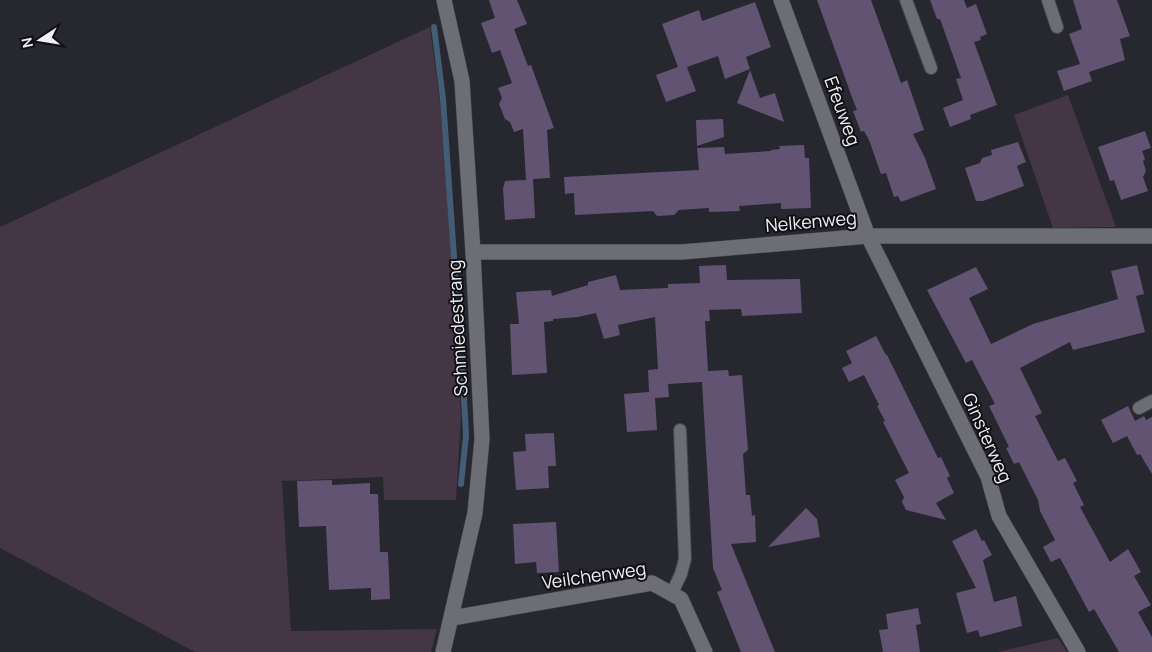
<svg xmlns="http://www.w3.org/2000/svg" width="1152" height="652" font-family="Manrope,sans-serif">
	<rect width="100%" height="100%" fill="#27272f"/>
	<!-- green -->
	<g fill="#443644">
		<polygon points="430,27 440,102 449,221 461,415 456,500 384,500 383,477 282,481 291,631 437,629 431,652 195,652 0,548 0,227"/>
		<polygon points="1068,95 1116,227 1053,228 1014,115"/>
		<polygon points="1058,638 1067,652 998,652"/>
	</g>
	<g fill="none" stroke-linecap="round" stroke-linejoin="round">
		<!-- stream -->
		<polyline stroke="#425d75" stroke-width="6" points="434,27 443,99 465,415 466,436 461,484"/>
	</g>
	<!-- building -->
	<g fill="#625372">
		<polygon points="489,0 517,0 527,24 514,29 528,66 531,65 554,128 547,130 550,178 533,179 535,218 505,220 503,189 505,181 526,180 523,129 514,132 510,122 505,119 499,104 502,98 498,88 512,83 500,50 492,53 481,23 495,18"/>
		<polygon points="817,0 871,0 901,83 907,80 924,130 913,134 925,158 936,189 901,202 898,196 894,197 886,173 881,174 869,140 864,131 861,132 853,111 857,110 853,100"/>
		<polygon points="930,0 964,0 967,8 976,4 987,34 980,37 981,40 974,42 997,105 970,115 971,119 950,127 943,108 963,100 956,79 961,78 940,19 937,19"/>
		<polygon points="1073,0 1117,0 1130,36 1120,39 1125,60 1089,72 1092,81 1064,91 1057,71 1080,64 1069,34 1082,29"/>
		<polygon points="755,2 771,47 746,57 750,69 725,79 718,56 687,67 696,91 666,102 656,75 678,67 662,24 699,10 702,21"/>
		<polygon points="750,70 760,98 775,93 784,122 737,103"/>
		<polygon points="723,119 724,137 697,146 696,120"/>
		<polygon points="1145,131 1151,148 1142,151 1145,159 1143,161 1146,171 1143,177 1148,191 1121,200 1114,180 1110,181 1098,147"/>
		<polygon points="1018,142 1026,162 1017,166 1024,186 983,201 976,201 965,168 980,163 982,158 992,155 991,150"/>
		<polygon points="804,145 805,158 809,158 811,208 781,209 781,203 739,206 740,211 709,212 709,208 679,210 674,215 657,216 653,211 575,215 574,193 565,194 564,177 699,170 697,148 724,147 725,154 771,151 771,150 780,149 779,146"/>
		<polygon points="726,265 727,280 800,279 802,313 742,316 741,309 709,310 710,321 705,321 708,371 728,370 729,376 742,375 748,450 743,454 746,495 750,495 752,516 755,515 756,542 731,544 775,652 741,652 717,592 722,590 713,568 702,382 668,384 669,397 655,398 657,430 627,432 624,394 649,392 648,370 658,369 655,317 618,325 620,335 604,339 596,313 578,317 553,319 553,321 544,322 547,373 512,375 510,324 519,324 516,292 551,290 552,296 588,285 588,282 616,275 620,290 668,288 668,284 700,283 699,266"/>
		<polygon points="1137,265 1144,294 1136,296 1145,332 1073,350 1070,342 1020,368 1042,413 1035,416 1058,461 1065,458 1077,481 1073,483 1084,505 1080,507 1110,562 1128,549 1141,572 1134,576 1151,605 1138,612 1152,637 1152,652 1119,652 1094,609 1089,612 1060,558 1051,562 1043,547 1055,540 1040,511 1038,500 1019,462 1014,464 1006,448 1009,447 989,406 995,404 972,360 966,363 927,290 976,267 988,289 969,298 991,344 1033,324 1118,299 1111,271"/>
		<polygon points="876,336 886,355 887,355 938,458 941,457 950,476 947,478 954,493 936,503 946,520 906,510 902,502 904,497 895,480 909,473 883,422 885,421 877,406 879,405 864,375 849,382 842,368 852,363 846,351"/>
		<polygon points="1128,406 1135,421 1144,416 1146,420 1152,417 1152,474 1140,454 1137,455 1127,436 1113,443 1101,420"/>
		<polygon points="554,433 556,466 548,466 549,488 516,490 513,452 526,451 525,434"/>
		<polygon points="332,480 332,485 370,483 370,494 378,494 380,552 388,552 390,599 371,600 371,588 329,590 326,526 299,527 297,481"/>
		<polygon points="806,508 817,519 820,537 768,547"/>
		<polygon points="556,522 559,572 537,573 536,562 515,564 513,524"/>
		<polygon points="976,529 982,541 984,540 992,555 983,560 994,602 1016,596 1022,626 980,637 978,630 967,633 956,593 976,588 952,541"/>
		<polygon points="918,608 921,624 916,625 920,652 883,652 879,630 888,629 886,614"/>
	</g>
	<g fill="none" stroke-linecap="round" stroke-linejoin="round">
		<!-- lane casing -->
		<g stroke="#46464c" stroke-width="14">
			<g id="lane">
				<polyline points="906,0 931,68"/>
				<polyline points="1048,0 1057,27"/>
				<polyline points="1139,408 1152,401"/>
				<polyline points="672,593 681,574 685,559 680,430"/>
			</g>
		</g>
		<!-- street casing -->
		<g stroke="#46464c" stroke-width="16">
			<g id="street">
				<polyline points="781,0 868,236 988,477 999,516 1078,652"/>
				<polyline points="473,252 682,252 868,236 1152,236"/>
				<polyline points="452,618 652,583 681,599 705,652"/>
				<polyline points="443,652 475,513 482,439 473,252 462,81 444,0"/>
			</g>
		</g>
		<!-- lane -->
		<use href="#lane" stroke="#6d6d76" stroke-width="12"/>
		<!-- street -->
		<use href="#street" stroke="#6d6d76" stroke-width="15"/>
	</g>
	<g text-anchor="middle" stroke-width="4" stroke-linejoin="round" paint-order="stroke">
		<!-- street labels -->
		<g font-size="18" fill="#efeff4" stroke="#101014">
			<text transform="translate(842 111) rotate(70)" y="6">Efeuweg</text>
			<text transform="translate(811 222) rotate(-5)" y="6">Nelkenweg</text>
			<text transform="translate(458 328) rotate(-93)" y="6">Schmiedestrang</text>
			<text transform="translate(987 438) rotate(66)" y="6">Ginsterweg</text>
			<text transform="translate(594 576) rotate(-8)" y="6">Veilchenweg</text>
		</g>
	</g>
	<!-- north arrow -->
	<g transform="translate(40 40) rotate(258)" stroke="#101014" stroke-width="4" paint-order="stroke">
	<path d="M0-4L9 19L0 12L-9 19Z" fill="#efeff4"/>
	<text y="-8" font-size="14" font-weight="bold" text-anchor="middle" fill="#efeff4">N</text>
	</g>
</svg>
